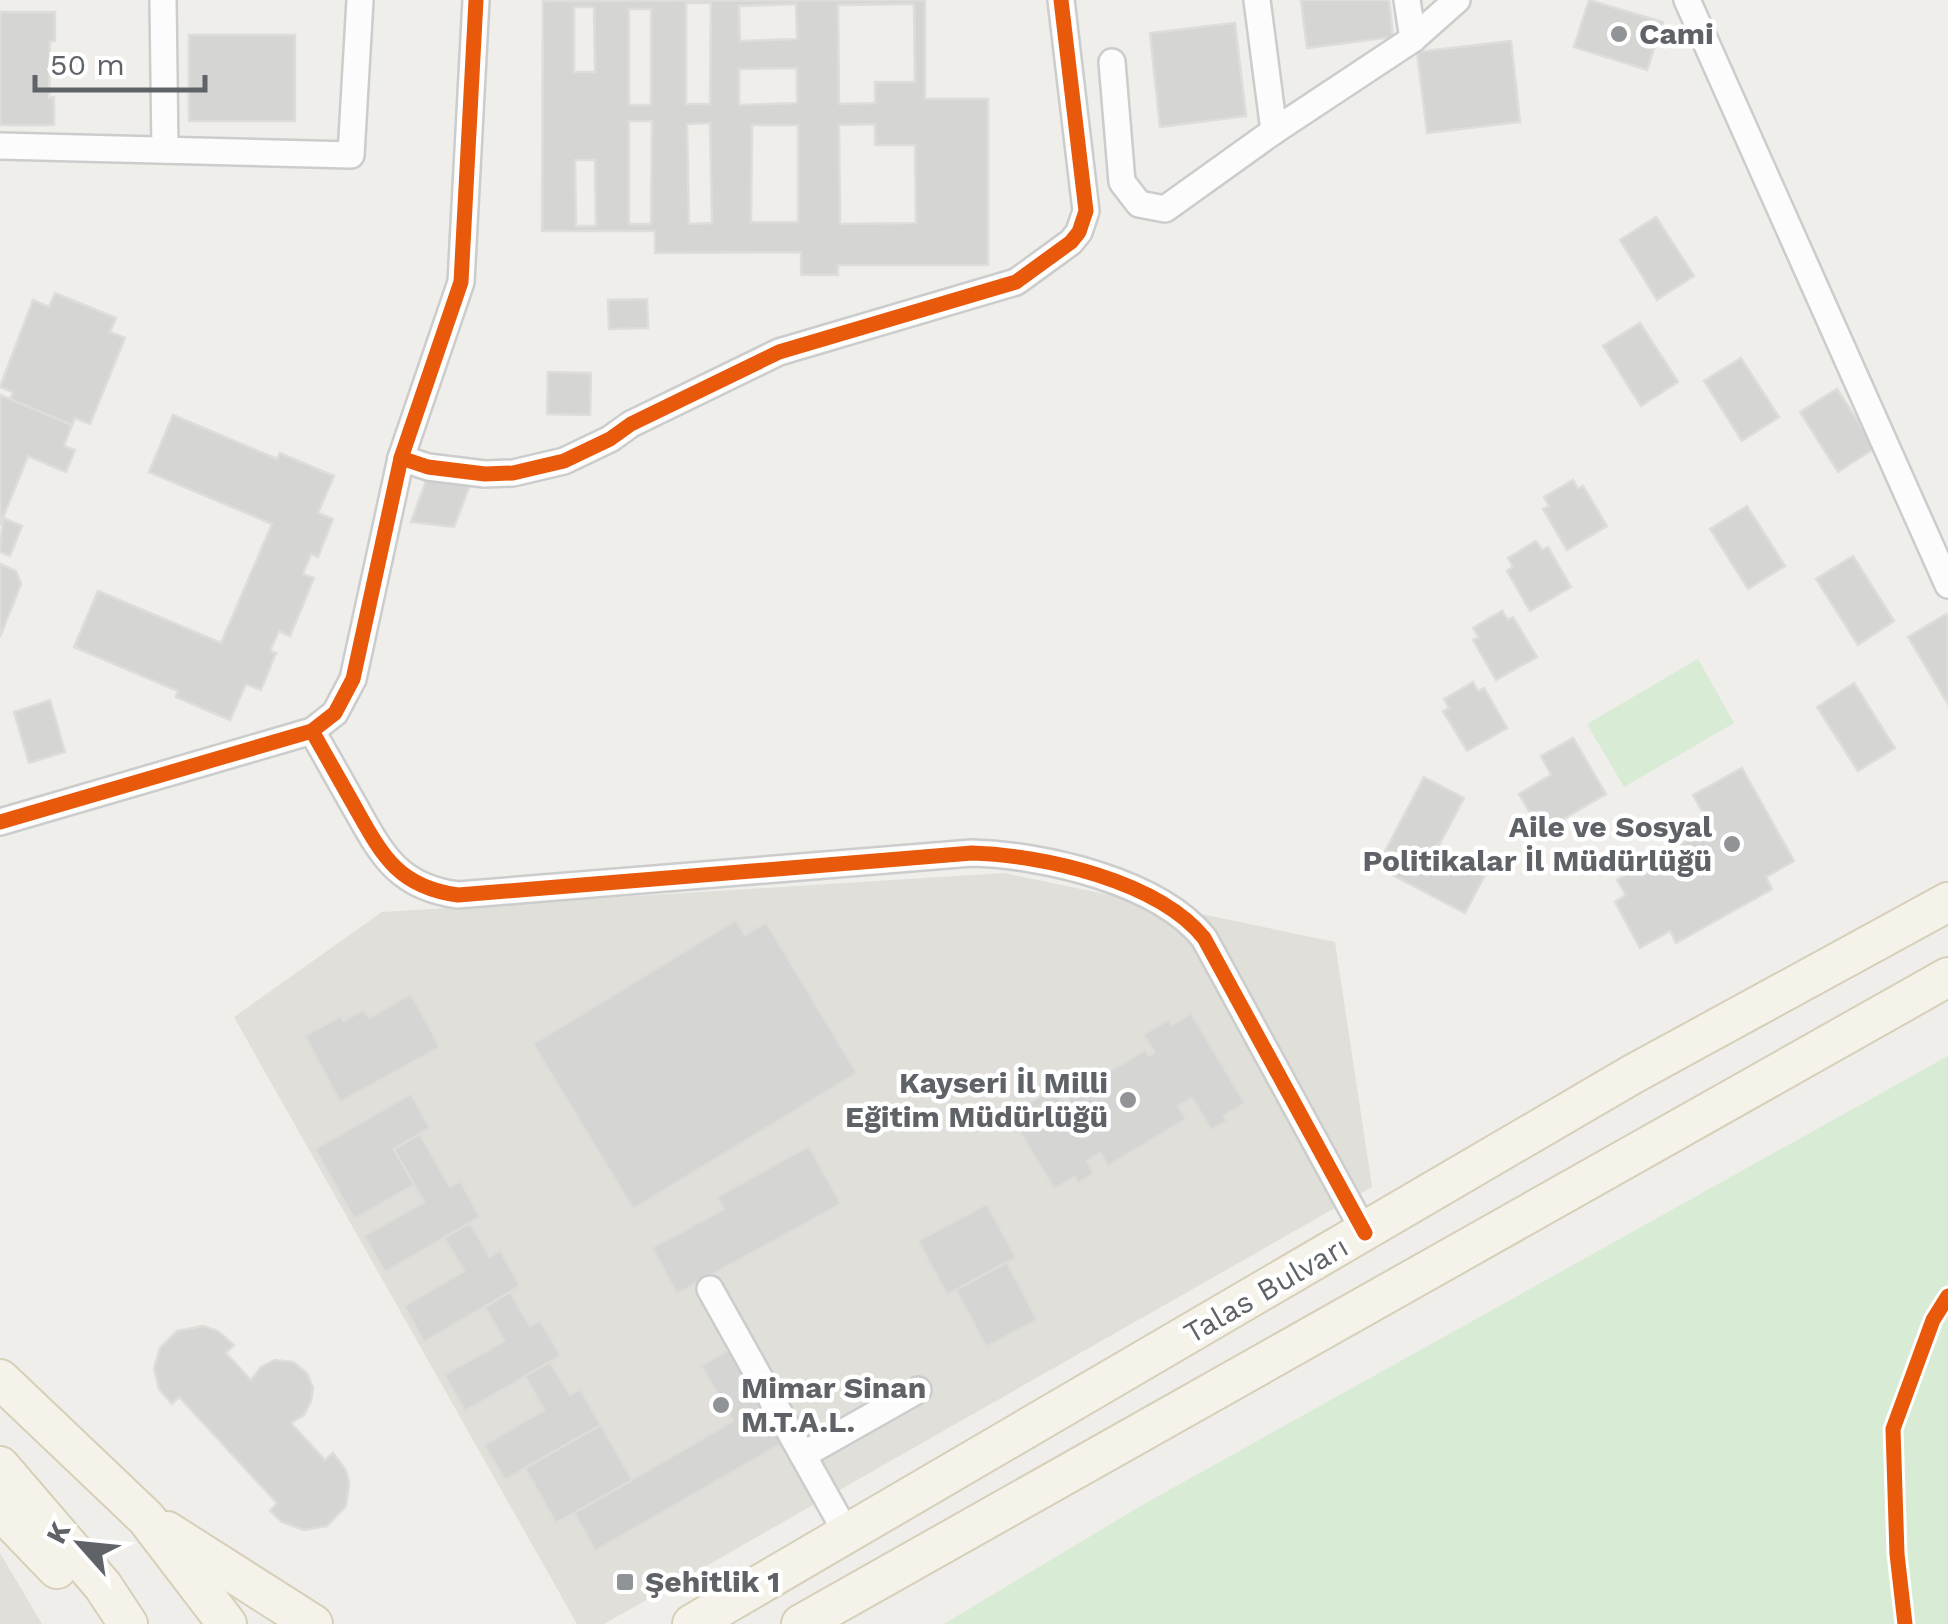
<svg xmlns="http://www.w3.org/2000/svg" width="1948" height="1624" font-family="'Work Sans',sans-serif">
	<rect width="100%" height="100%" fill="#efeeea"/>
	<!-- education -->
	<g fill="#e1dfd9">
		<polygon points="1004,873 1335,942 1372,1187 604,1624 577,1624 234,1017 382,912"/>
		<polygon points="0,1553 42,1624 0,1624"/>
	</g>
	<!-- green -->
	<g fill="#d7ebd5">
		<polygon points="1698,659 1734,723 1624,787 1587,724"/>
		<polygon points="1948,1056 1948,1624 944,1624 1144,1504"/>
	</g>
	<!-- building -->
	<g fill="#d5d5d3" stroke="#deddd9" stroke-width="2.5" fill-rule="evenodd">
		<path d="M925 0V99H988V265H838V275H801V252L655 253V231H542L543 1ZM686 3H711L710 104H686ZM796 4 797 39 740 41 739 6ZM914 4 915 82H875V103L839 104 838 5ZM574 7H594L595 72H574ZM629 9H651V105H629ZM797 68V103L739 105V69ZM629 121H652L651 224H629ZM710 123 712 223 689 224 687 124ZM875 124V145H915L916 223 840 224 839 125ZM752 125H798V222H751ZM575 160H595L596 226H576Z"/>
		<polygon points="1301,0 1389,0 1393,37 1307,48"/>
		<polygon points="1589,0 1663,22 1647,70 1574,47"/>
		<polygon points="0,12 55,12 55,41 50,41 49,98 54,97 54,125 0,125"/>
		<polygon points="1235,23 1246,116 1160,127 1150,33"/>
		<rect x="189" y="35" width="106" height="86"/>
		<polygon points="1511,41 1520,122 1427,133 1417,52"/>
		<polygon points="1656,217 1694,276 1657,300 1620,240"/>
		<polygon points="55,293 116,318 110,332 125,338 90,424 75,418 72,425 10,399 13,392 0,387 33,300 49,307"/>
		<polygon points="647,299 648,328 609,329 608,300"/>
		<polygon points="1640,323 1678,382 1641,406 1603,346"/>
		<polygon points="1741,358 1779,417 1742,441 1704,381"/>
		<polygon points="548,372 591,373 590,415 547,414"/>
		<polygon points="1837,389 1875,448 1838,472 1800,412"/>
		<polygon points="0,395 72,425 64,446 75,450 66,472 28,456 0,525"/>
		<polygon points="173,415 277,459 280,453 334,476 318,513 333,519 318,557 311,554 303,574 314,578 290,636 279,631 270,651 276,653 261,690 246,684 230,720 176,697 178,691 74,647 98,591 221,643 272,524 149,472"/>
		<polygon points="431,467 471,482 454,527 411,522"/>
		<polygon points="1573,480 1578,489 1583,486 1607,526 1567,550 1543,509 1549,506 1544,497"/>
		<polygon points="1747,506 1785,566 1748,589 1710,529"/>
		<polygon points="3,518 22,526 10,556 0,552"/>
		<polygon points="1536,541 1542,550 1548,547 1571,587 1530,611 1507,571 1513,567 1508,558"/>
		<polygon points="1853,556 1894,621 1858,645 1816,579"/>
		<polygon points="0,564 16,571 21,584 0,637"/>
		<polygon points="1502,611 1508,620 1513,617 1537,657 1496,680 1473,640 1479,637 1473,628"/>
		<polygon points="1946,614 1948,619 1948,704 1908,637"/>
		<polygon points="1473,682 1478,691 1484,688 1507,728 1467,751 1443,711 1449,708 1444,699"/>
		<polygon points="1854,683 1895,748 1858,771 1817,707"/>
		<polygon points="50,700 65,752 29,763 14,712"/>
		<polygon points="1573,738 1606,794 1541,832 1519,794 1551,775 1541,756"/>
		<polygon points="1742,768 1794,861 1766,877 1772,889 1676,943 1670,931 1640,948 1615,902 1626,895 1617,880 1711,827 1693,795"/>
		<polygon points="1424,777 1464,798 1438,847 1486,873 1465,913 1377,867"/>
		<polygon points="736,920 745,935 766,922 857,1073 633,1209 533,1044"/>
		<polygon points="411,994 440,1047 340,1102 305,1036 341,1016 343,1021 364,1010 369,1018"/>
		<polygon points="1191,1013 1245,1103 1224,1116 1227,1121 1211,1130 1192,1098 1178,1106 1186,1119 1108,1166 1100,1153 1087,1161 1094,1174 1078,1183 1075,1177 1054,1189 1013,1121 1032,1109 1028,1104 1054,1088 1065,1106 1070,1103 1067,1097 1145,1050 1149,1056 1154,1052 1143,1035 1169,1019 1172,1025"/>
		<polygon points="411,1094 430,1128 394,1149 414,1185 354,1219 315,1149"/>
		<polygon points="420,1134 450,1187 460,1181 480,1217 385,1272 364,1236 424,1202 394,1149"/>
		<polygon points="809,1146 841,1204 677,1294 652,1248 724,1209 717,1197"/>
		<polygon points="987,1204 1016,1258 947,1295 918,1241"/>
		<polygon points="470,1223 490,1257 500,1250 520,1286 424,1342 404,1306 464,1271 444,1238"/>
		<polygon points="1007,1262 1037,1320 986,1347 956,1290"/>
		<polygon points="510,1292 530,1326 540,1320 561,1356 465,1411 444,1375 504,1341 485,1307"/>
		<polygon points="203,1326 218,1331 234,1345 226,1353 251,1380 261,1367 275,1360 293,1362 307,1373 313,1388 311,1401 304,1415 291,1423 325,1460 333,1453 346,1470 349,1483 346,1506 327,1526 304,1530 282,1522 270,1511 277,1503 179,1397 172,1404 159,1389 154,1368 160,1348 177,1331"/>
		<polygon points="732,1348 786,1441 595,1551 574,1513 733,1421 701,1366"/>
		<polygon points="550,1362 570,1395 580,1389 601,1425 505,1480 484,1445 544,1410 525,1376"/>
		<polygon points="601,1425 632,1480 556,1523 525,1468"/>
	</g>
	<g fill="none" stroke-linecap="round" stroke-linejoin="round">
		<!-- minor casing -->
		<g stroke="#cbcccc" stroke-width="30">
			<g id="minor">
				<polyline points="163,0 165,150"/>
				<polyline points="1257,0 1274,131"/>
				<polyline points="1407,0 1413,39"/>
				<polyline points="1687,0 1948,585"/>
				<polyline points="1112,62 1122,182 1139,204 1165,209 1274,131 1413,39 1457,0"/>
				<polyline points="0,146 351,155 360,0"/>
				<polyline points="401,458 428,467 485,474 513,473 564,461 610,439 631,424 779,352 1016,282 1071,242 1079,232 1086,211 1061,0"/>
				<path d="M312 731C326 756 341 782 355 807 382 855 398 887 458 895L972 853C1043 855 1158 881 1204 938L1365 1233"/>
				<polyline points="0,822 312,731 335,713 353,679 401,458 461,282 476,0"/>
				<polyline points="710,1289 847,1534"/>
				<polyline points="803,1455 918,1390"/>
			</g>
		</g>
		<!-- primary casing -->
		<g stroke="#d7cfb7" stroke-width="42">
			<g id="primary">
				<polyline points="0,1379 146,1518 227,1624"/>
				<polyline points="0,1466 103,1586 128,1624"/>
				<polyline points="0,1510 57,1569"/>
				<polyline points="167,1531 313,1624"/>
				<polyline points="692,1624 1633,1074 1948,902"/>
				<polyline points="801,1624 1948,977"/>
			</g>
		</g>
		<!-- minor -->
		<use href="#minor" stroke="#fdfcfc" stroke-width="25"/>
		<!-- primary -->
		<use href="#primary" stroke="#f4f2e9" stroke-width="38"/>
		<!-- cycleway casing -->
		<g stroke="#fff" stroke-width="21">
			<g id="cycleway">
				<polyline points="401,458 428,467 485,474 513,473 564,461 610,439 631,424 779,352 1016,282 1071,242 1079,232 1086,211 1061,0"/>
				<path d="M312 731C326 756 341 782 355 807 382 855 398 887 458 895L972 853C1043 855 1158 881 1204 938L1365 1233"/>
				<polyline points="0,822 312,731 335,713 353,679 401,458 461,282 476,0"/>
				<polyline points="1905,1624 1897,1554 1893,1429 1933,1320 1948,1296"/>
			</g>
		</g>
		<!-- cycleway -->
		<use href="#cycleway" stroke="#e8590c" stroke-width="15"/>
	</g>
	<!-- markers -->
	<g fill="#919496" stroke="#fff" stroke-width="4">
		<circle cx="1619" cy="34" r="10"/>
		<circle cx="1732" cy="844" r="10"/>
		<circle cx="1128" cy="1100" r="10"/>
		<circle cx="721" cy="1405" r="10"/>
		<rect x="615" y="1572" width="20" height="20" rx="5"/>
	</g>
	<g text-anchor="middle" stroke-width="9" stroke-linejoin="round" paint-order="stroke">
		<!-- poi labels -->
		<g font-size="30" font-weight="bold" fill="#5f6368" stroke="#fff" text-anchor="start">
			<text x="1639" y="44">Cami</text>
			<text x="1712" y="837" text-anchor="end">Aile ve Sosyal<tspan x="1712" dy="34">Politikalar İl Müdürlüğü</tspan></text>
			<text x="1108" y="1093" text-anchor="end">Kayseri İl Milli<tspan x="1108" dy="34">Eğitim Müdürlüğü</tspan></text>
			<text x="741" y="1398">Mimar Sinan<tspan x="741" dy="34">M.T.A.L.</tspan></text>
			<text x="645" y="1592">Şehitlik 1</text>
		</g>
		<!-- street labels -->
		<g font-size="30" fill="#5f6368" stroke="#fff">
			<text transform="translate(1266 1290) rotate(-30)" y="10">Talas Bulvarı</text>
		</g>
	</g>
	<!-- north arrow -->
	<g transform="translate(80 1544) rotate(297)" stroke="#ffffff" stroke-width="8" paint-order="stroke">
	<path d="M0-8L18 38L0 25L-18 38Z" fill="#5f6368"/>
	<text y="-15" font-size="28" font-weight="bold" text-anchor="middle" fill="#5f6368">K</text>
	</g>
	<!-- scale -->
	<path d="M35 75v15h170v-15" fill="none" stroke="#5f6368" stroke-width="5"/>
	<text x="50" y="75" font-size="30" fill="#5f6368" stroke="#ffffff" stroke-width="8" paint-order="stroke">50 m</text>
</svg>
